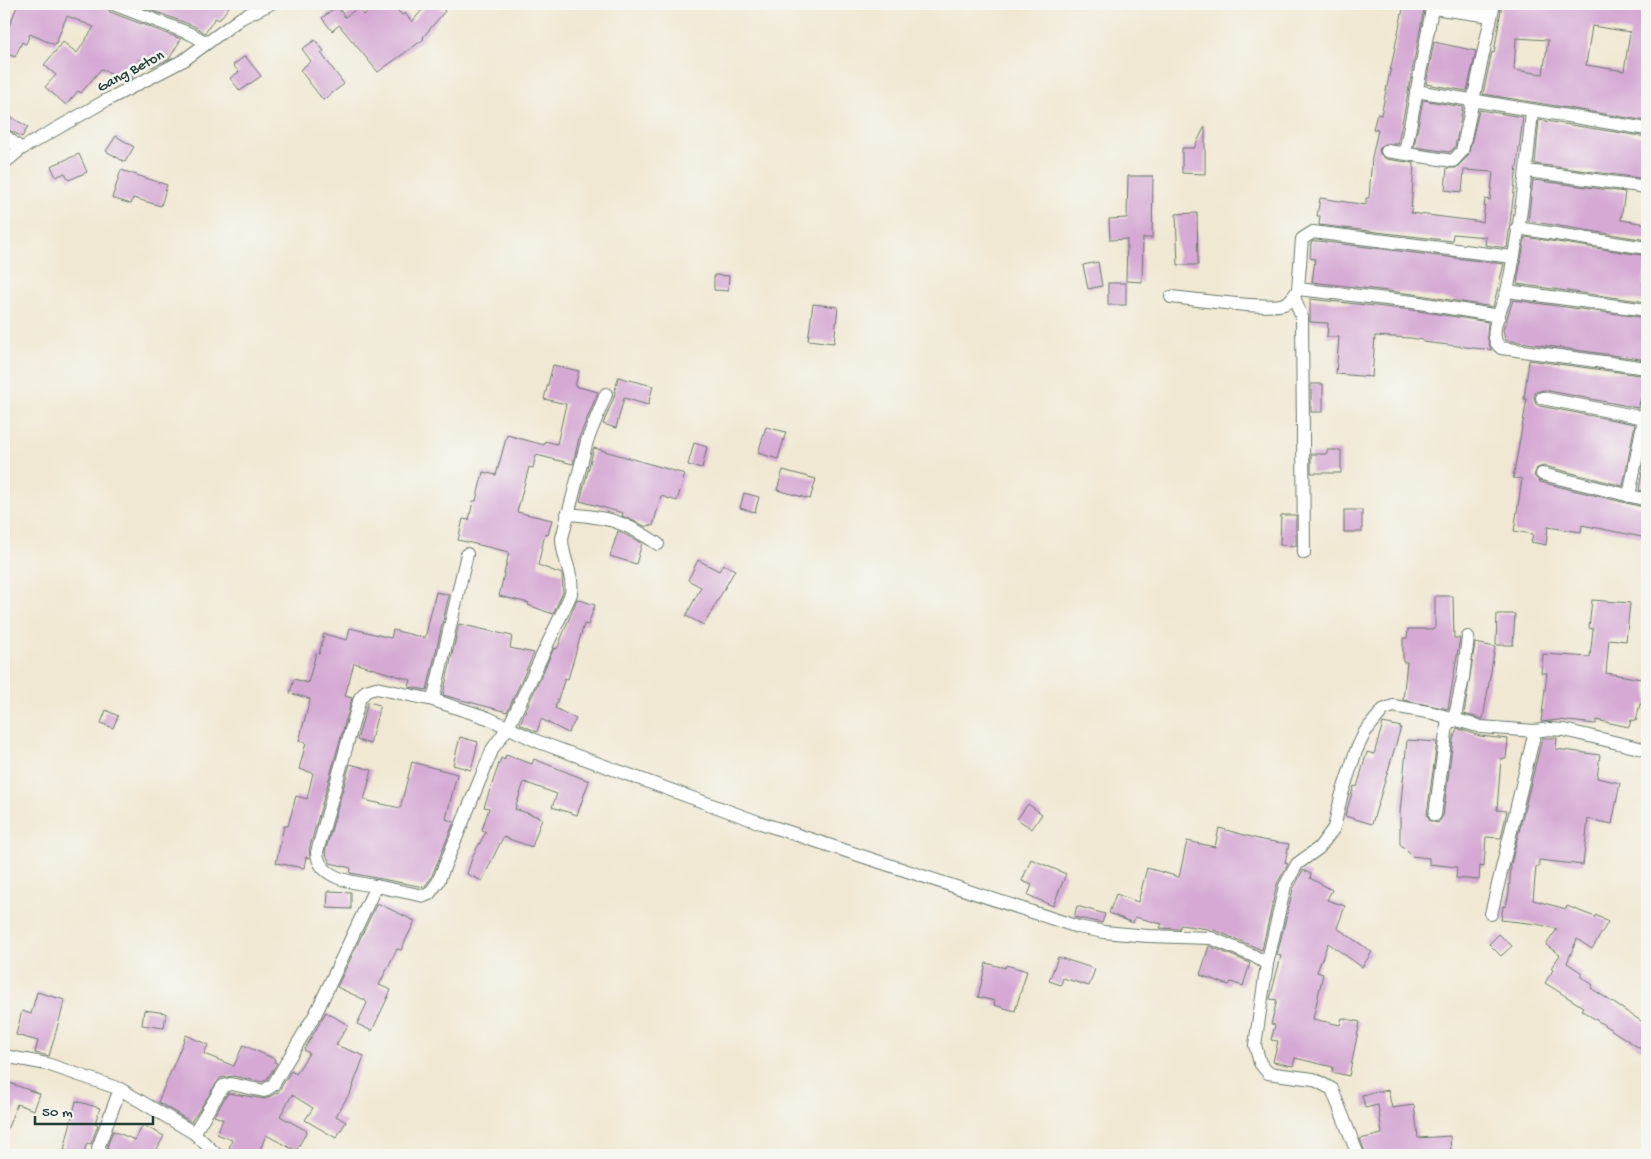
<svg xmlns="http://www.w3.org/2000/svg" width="1651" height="1159" font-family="'Gochi Hand',sans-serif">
	<rect width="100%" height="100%" fill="#f6f6f2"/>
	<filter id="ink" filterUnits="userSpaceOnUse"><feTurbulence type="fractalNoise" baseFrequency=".02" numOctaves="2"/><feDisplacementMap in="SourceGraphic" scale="10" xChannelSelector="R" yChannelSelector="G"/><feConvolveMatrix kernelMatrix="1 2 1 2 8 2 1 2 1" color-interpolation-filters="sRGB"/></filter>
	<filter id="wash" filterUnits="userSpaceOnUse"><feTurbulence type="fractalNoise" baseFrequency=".0096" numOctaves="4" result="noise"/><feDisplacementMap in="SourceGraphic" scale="20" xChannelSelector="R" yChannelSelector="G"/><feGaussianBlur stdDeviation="1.12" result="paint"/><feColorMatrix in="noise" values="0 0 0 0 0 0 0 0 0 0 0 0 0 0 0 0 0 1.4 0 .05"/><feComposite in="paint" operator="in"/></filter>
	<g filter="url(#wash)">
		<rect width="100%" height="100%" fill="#f0e8d2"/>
		<g id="blocks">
			<!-- building -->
			<g fill="#d5a9d4" fill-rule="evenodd">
				<polygon points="18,4 105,4 110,12 181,39 169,59 152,67 139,59 132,78 128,80 101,69 81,93 78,91 66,105 45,87 56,75 44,65 63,42 77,53 94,27 67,16 55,45 30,34 26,44 22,42 15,57 4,53 4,39"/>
				<polygon points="135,4 231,4 219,20 215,18 205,33 194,26"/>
				<polygon points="376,4 391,4 402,15 405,13 412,22 427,4 436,4 445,11 423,37 424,39 378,72 339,25 332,31 322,18 337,6 345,17 358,8 364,15"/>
				<polygon points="1404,4 1425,4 1398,144 1384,144 1379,149 1380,154 1386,159 1414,163 1411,213 1483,222 1485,199 1490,200 1493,172 1464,170 1462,192 1445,190 1447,168 1456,168 1468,156 1479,110 1523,117 1507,248 1485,245 1486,237 1453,234 1452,241 1319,225 1320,216 1317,216 1320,198 1366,205 1366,198 1369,198 1372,157 1378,130 1373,129 1377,114 1381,115"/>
				<path d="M1502 4H1647V121L1483 94 1492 52 1494 53ZM1592 26 1630 32 1624 71 1586 65ZM1516 38 1548 40 1543 74 1514 70Z"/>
				<polygon points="315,40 324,51 321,53 344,84 323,100 300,70 311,61 302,49"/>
				<polygon points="1434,42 1476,51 1467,91 1426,84"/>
				<polygon points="245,56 261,76 240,91 230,78 239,72 233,65"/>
				<polygon points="1423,100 1463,107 1455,147 1450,152 1414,147"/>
				<polygon points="4,113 28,127 22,137 4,127"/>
				<polygon points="1539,120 1647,137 1647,179 1535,164"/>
				<polygon points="1205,126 1205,174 1182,173 1182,148 1194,148"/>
				<polygon points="116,136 134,147 125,162 106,151"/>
				<polygon points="79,154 87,172 69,180 65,173 56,177 51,166"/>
				<polygon points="121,170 167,185 161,206 133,198 131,204 112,198"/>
				<polygon points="1128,176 1153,176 1152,238 1143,238 1142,282 1126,281 1127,239 1110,240 1109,219 1127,218"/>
				<polygon points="1533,180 1625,192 1621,220 1647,224 1647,240 1528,221"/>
				<polygon points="1197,213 1198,265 1178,265 1176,214"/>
				<polygon points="1525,237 1647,256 1643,285 1647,285 1647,302 1517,284"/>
				<polygon points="1313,241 1318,241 1504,264 1493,307 1414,294 1312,282 1315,259 1310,258 1311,243"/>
				<polygon points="1098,262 1102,286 1088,289 1083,265"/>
				<polygon points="714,275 729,276 728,291 714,290"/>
				<rect x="1108" y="283" width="18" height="22"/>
				<polygon points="1310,299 1412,310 1488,322 1487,336 1491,350 1423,342 1423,340 1411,338 1375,336 1372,377 1336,374 1339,337 1327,337 1328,323 1310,322"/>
				<polygon points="1513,300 1647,318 1647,360 1505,340 1503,330"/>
				<polygon points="813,304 838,307 834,343 808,340"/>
				<polygon points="1529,360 1647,376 1647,395 1641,398 1638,408 1544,390 1536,392 1534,397 1536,404 1540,406 1635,424 1623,486 1544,466 1537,468 1534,476 1540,482 1647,508 1647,538 1582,525 1581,532 1548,527 1546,545 1531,542 1533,534 1514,531 1522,479 1513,478 1527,399 1524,399"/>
				<polygon points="553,365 579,371 575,386 598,392 579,438 573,464 536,455 533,468 529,467 517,512 552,520 548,535 545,534 538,565 562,574 563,592 553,614 528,605 529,603 499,596 509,552 458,540 463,519 469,520 473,501 476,501 483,472 496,475 507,435 544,445 545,441 557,444 566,404 544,399"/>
				<polygon points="618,377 653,386 648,405 624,398 616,428 603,424 614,397"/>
				<rect x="1311" y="384" width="12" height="28"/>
				<polygon points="766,427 786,432 778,459 758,453"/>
				<polygon points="694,443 707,447 702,468 688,465"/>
				<polygon points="1647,444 1647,492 1639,490"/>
				<polygon points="594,448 685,474 677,501 661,496 653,526 648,525 647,527 622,516 623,513 580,501"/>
				<polygon points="1327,450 1341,450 1341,473 1311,473 1311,454 1327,454"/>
				<polygon points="783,470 816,479 810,499 777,490"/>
				<polygon points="744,493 759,497 755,512 740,508"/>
				<rect x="1344" y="510" width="18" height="22"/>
				<polygon points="1281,515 1296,515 1296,546 1280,545"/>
				<polygon points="618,531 642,543 636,564 610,556"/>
				<polygon points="698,560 719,571 723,564 735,570 704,625 686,616 701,587 688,580"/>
				<polygon points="436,592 449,595 427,690 409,687 411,680 354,663 345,696 352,698 309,850 310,858 306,857 304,868 276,863 284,826 288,826 296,796 307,799 313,773 299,769 306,743 299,741 310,699 290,693 294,679 308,683 316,653 319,654 324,634 347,640 350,628 391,638 393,630 425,638"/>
				<polygon points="1435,596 1453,596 1454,638 1460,638 1448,709 1403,700 1407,662 1403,662 1403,638 1407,638 1408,629 1435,629"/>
				<polygon points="577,599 595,605 588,625 584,624 568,679 565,678 555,708 576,719 568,733 541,719 537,732 520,724 523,716 554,648 557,649"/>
				<polygon points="1592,600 1630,603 1626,641 1609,639 1606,673 1647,680 1647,706 1640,704 1636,721 1631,720 1629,727 1596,720 1596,724 1559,720 1541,722 1547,673 1541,673 1543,654 1590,657 1593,629 1589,628"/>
				<polygon points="1497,614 1515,614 1513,645 1496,645"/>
				<polygon points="459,624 512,636 510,648 534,653 507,712 443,695"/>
				<polygon points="1475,643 1495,647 1483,719 1464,714"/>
				<polygon points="368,702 380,705 370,744 357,740"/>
				<polygon points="106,710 118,716 113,728 101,723"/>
				<polygon points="1383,723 1401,727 1372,824 1345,816 1354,786 1357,787 1367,752 1374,754"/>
				<polygon points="1457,728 1480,736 1508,739 1506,759 1501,758 1497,810 1507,811 1501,838 1486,837 1484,867 1480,866 1479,880 1456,878 1457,867 1429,864 1429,858 1412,856 1400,844 1400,813 1407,740 1437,742 1427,814 1430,821 1438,823 1443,816 1453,740"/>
				<polygon points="460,737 478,742 471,770 453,765"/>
				<polygon points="1542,738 1557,738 1556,749 1600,755 1597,778 1620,783 1612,824 1588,819 1583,865 1539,860 1539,867 1536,867 1533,900 1566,909 1567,906 1595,917 1596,915 1608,922 1592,949 1577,939 1567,963 1582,973 1580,976 1593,985 1591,988 1647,1025 1647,1053 1581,1010 1583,1007 1545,983 1553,970 1551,968 1560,955 1546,945 1557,929 1537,924 1501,920 1503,906 1506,906 1509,893 1511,864"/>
				<polygon points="506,755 532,764 534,759 589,781 577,815 552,807 557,794 524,782 515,809 542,818 532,847 503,837 482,881 467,874 473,855 486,832 482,830 489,808 484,807 501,758 504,760"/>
				<polygon points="412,762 457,774 446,819 454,822 431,878 424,887 350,873 351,868 330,863 325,852 350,764 372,770 364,800 400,808"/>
				<polygon points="1028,804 1042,814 1032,829 1017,819"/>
				<polygon points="1219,828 1262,840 1289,844 1285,863 1288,864 1277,884 1262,950 1214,930 1181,925 1179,929 1160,928 1162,924 1135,917 1133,923 1109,913 1116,894 1138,902 1147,868 1179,877 1187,841 1215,847"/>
				<polygon points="1031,859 1066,874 1053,906 1028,895 1032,885 1022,881"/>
				<polygon points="1303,870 1311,874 1310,878 1332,890 1327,900 1345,906 1337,928 1372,952 1362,967 1328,943 1317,972 1323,974 1313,1019 1340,1025 1342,1018 1360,1022 1349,1076 1332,1072 1333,1067 1295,1058 1293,1066 1273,1062 1278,1041 1271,1040 1275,1025 1271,1024 1277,1000 1270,999 1281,956 1277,955 1293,889"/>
				<polygon points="328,891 351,892 351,909 327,908"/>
				<polygon points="377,903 415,921 401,950 397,949 379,985 391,990 372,1031 357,1024 367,1003 365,1000 337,987"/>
				<polygon points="1077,906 1105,914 1102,923 1074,917"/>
				<polygon points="1499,934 1512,946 1501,956 1489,944"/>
				<polygon points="1209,946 1250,963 1243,986 1231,982 1229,985 1200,975"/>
				<polygon points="1058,957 1095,969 1089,986 1063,978 1061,985 1049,981"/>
				<polygon points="986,963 1005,968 1006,965 1027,971 1015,1011 994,1005 995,1001 978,997"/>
				<polygon points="37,992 65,1000 49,1056 35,1053 38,1041 16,1035 22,1011 31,1014"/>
				<polygon points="144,1010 166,1013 164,1028 142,1025"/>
				<polygon points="326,1012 348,1025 336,1045 364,1056 351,1091 336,1116 346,1122 336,1138 305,1120 313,1108 292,1095 280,1116 307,1131 296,1151 266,1135 258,1155 235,1155 236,1152 229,1148 232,1140 217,1134 223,1119 214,1116 228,1093 265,1099 278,1092 291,1071 296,1074 309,1053 304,1050"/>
				<polygon points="186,1035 208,1045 204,1054 234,1066 243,1045 275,1059 274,1062 277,1063 267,1079 262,1082 233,1076 220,1078 191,1122 158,1102"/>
				<polygon points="4,1081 40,1094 34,1110 17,1104 5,1135"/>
				<polygon points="1388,1090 1392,1108 1414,1105 1418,1138 1450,1136 1451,1155 1366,1155 1360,1139 1382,1134 1378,1105 1365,1108 1362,1095"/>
				<polygon points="76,1101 100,1108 95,1123 98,1125 91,1144 87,1143 83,1155 64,1150"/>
				<polygon points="143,1125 164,1136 154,1155 116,1155 111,1153 107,1147 113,1131 135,1140"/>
			</g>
		</g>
	</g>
	<g filter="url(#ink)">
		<use href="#blocks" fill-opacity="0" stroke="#68796b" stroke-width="1"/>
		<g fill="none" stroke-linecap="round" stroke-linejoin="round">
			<!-- street casing -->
			<g stroke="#68796b" stroke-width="14">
				<g id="street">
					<polyline points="113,4 191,34 207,43"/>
					<polyline points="1432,8 1491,16"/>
					<polyline points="1416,91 1647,129"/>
					<path d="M1532 112C1526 171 1520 232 1507 291 1503 307 1485 336 1501 348L1647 368"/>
					<polyline points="4,135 21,149"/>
					<polyline points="1387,151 1453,161 1462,151 1494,4"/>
					<polyline points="1405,153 1433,4"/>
					<polyline points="4,163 21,149 105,101 184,60 241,18 270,4"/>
					<polyline points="1527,171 1647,187"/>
					<polyline points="1517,228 1647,248"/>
					<polyline points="1507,291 1647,310"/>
					<path d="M1171 297C1192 299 1268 310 1284 304 1290 302 1294 296 1297 291"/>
					<polyline points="1294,297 1302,318 1304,553"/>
					<polyline points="1499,316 1413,302 1298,289 1302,239 1313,232 1512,257"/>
					<polyline points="1542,398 1645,418"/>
					<polyline points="1542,474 1647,500"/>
					<polyline points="1629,496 1647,403"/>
					<path d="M567 514C608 517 624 521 658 544"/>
					<polyline points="433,700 467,554"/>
					<polyline points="1454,721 1463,678 1468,637"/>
					<polyline points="1435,815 1448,718"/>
					<path d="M376 886C355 883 318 879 317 852L360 698 366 691 376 688 433 700 488 718 539 742 761 823 1078 927 1104 932 1148 936 1211 938 1254 956 1267 964"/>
					<polyline points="1491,914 1535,731"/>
					<polyline points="4,1056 47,1064 120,1089 194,1133 217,1155"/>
					<path d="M194 1133 223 1086 231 1084 264 1091 273 1085 316 1013 376 886 424 896 429 894 438 882 493 748 509 726 571 594C574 573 562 559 562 538L587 441 606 394"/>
					<polyline points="103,1155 98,1148 120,1089"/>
					<polyline points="1358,1155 1332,1089 1313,1079 1268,1073 1260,1063 1255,1045 1267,964 1285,886 1297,864 1319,848 1334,828 1341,797 1356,751 1365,732 1383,710 1393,706 1433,713 1481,727 1535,731 1549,729 1564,730 1647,750"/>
				</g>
			</g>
			<!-- street -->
			<use href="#street" stroke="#fff" stroke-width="12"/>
		</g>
	</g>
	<g text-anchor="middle" stroke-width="5" stroke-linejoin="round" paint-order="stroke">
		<!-- street labels -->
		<g font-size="15" fill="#1f3d34" stroke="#f6f6f2">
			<text transform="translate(130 70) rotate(-28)" y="5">Gang Beton</text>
		</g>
	</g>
	<!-- margin -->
	<rect width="1651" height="1159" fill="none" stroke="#f6f6f2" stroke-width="20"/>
	<!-- scale -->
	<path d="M35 1116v8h118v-8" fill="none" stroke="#1f3d34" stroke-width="2.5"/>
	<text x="42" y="1116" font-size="15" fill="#1f3d34" stroke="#f6f6f2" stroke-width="4" paint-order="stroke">50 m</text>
</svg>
